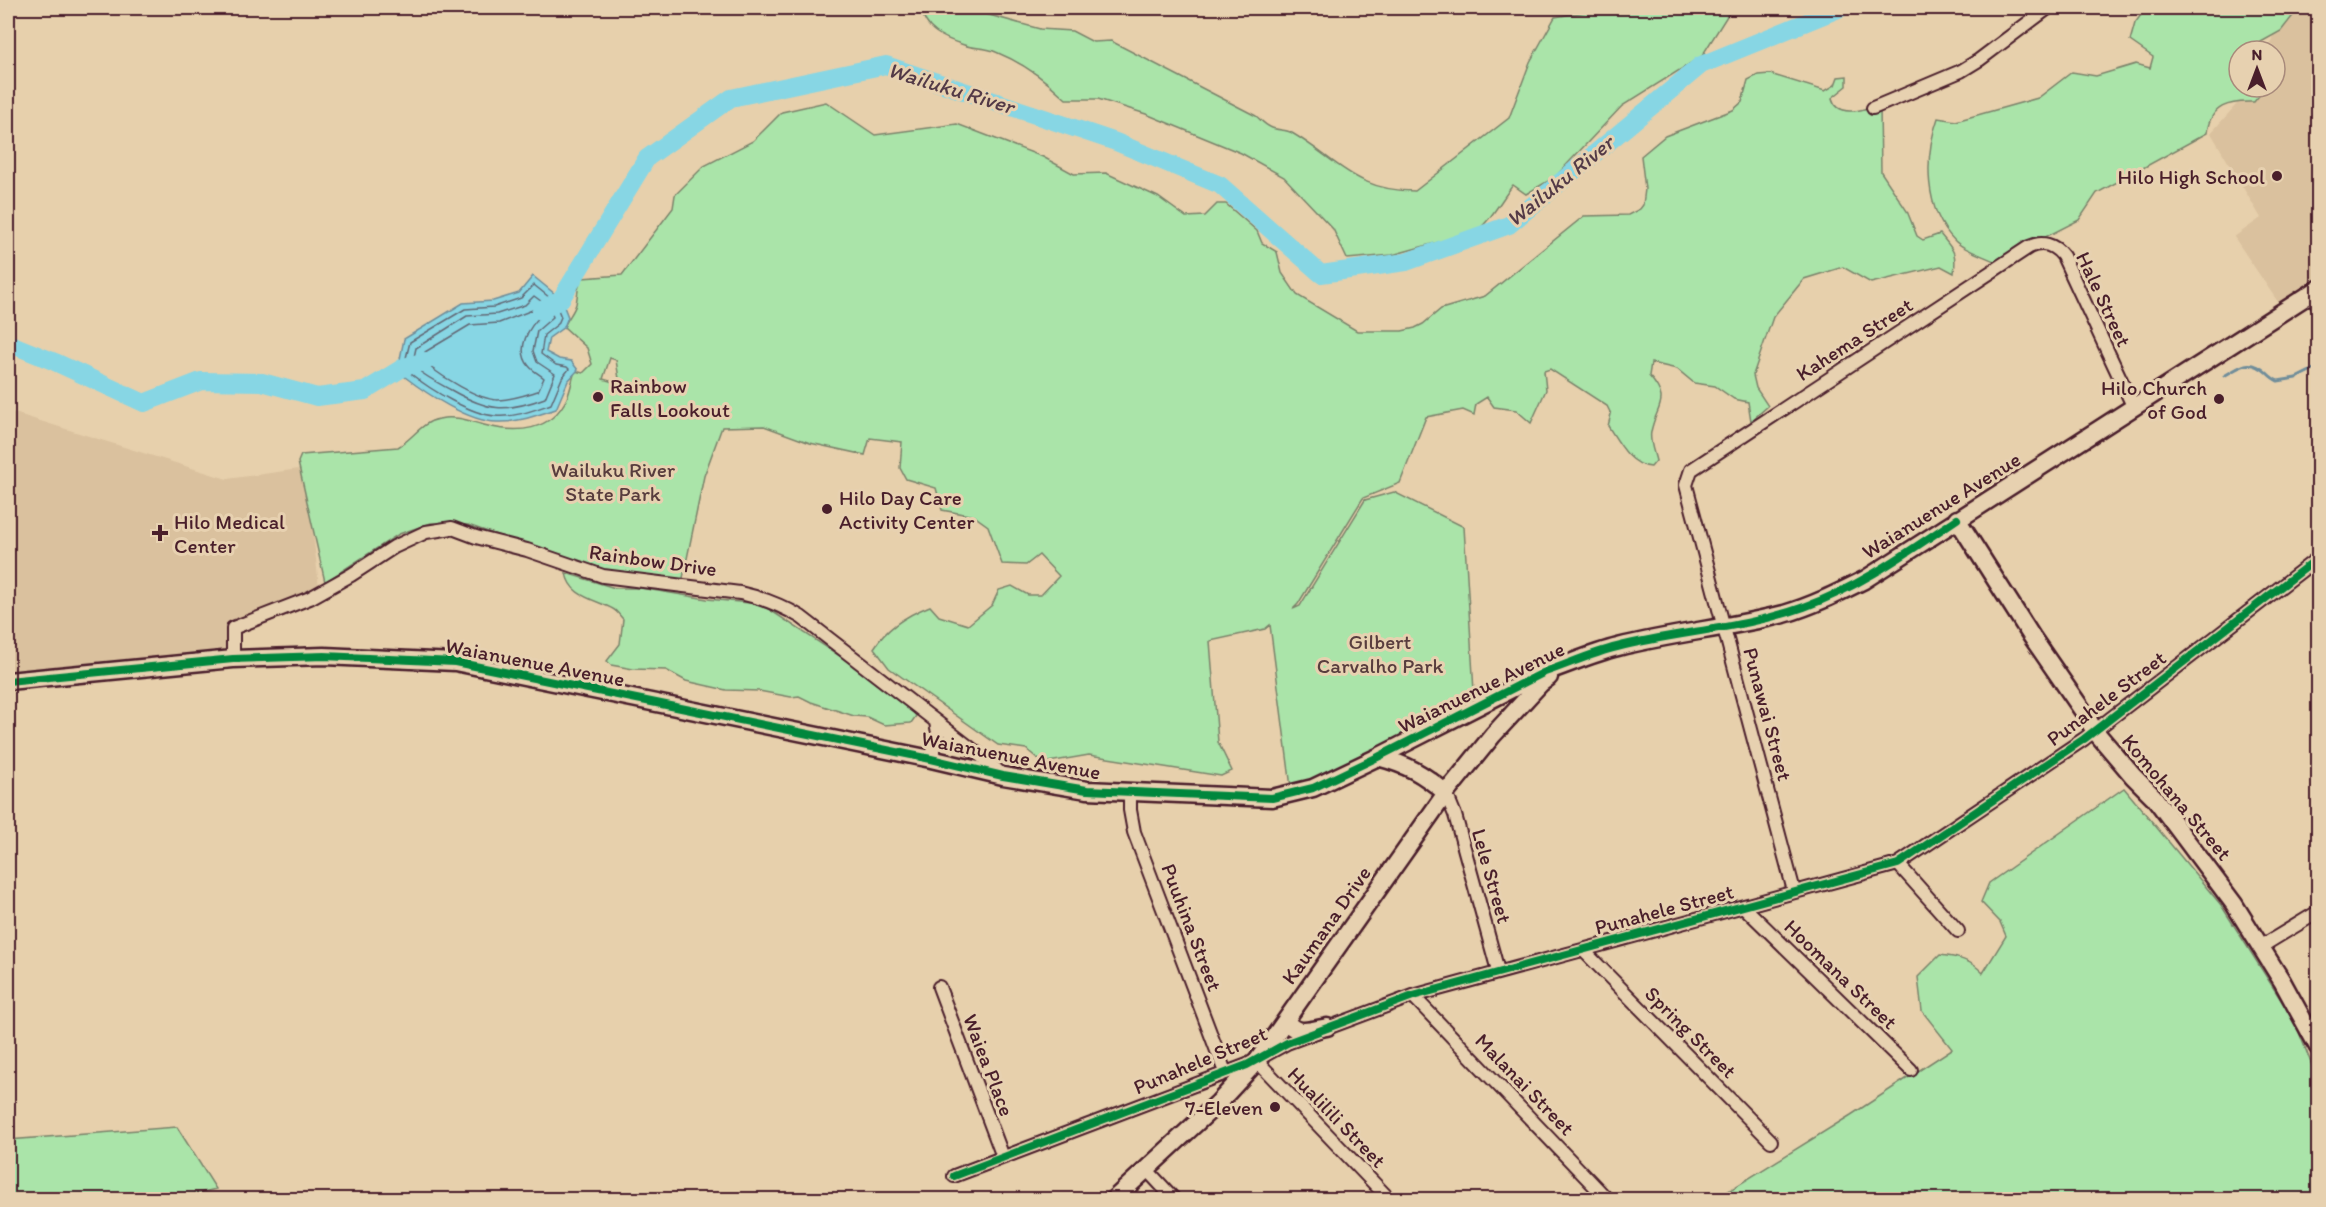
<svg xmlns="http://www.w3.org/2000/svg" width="2326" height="1207" viewBox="0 0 2326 1207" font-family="Itim,sans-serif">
<rect width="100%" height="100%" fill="#e7d0ac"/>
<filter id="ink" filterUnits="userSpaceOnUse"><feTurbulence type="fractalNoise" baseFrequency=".0167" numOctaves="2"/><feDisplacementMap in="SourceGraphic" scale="12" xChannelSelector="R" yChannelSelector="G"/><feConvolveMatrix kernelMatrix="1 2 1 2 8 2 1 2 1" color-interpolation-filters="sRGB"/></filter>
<g filter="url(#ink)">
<path fill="#dac19e" d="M2282,8H2318V280L2280,305L2234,237L2261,218L2211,133L2252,87H2275V51H2268Z
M8,411L227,479L306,468L319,587L226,624V652L55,667L8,674Z"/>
<path fill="#aae4a9" stroke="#7a826a" stroke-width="1.5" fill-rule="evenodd" d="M922,8H964L1040,29L1072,31L1093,42L1111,41L1256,116C1260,119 1265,125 1270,127C1277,131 1286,129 1292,133C1338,160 1355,191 1415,191L1509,118L1530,62L1555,17L1596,10L1597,8H1732L1702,56L1622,106L1555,177L1526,194L1513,185C1501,200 1490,222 1475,232L1392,255L1347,259L1333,229L1284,177L1241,153L1146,114L1098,99H1066C1045,79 1023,63 996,52C986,47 974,49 964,45C945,39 923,30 922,8Z
M2146,8H2299L2281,31L2261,42L2260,51H2239V87H2266L2254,102C2230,101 2210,105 2207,133L2097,193L2079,220L1996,262C1984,256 1964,250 1955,241C1924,210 1924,157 1938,118L1956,121L2038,98L2072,72L2096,76L2136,64L2150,68L2153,57L2130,41L2135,23Z
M1770,74L1825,91L1835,85L1838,77L1847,76V86L1832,98C1837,116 1859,112 1872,106L1880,108L1881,172L1907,211L1917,236L1923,240L1940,234C1953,250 1957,251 1954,273L1941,266L1871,283L1843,267L1804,279L1773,317L1753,375L1756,388L1768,406L1751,421L1748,402L1734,399L1715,386L1694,383L1677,369L1651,363L1649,376C1672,402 1656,405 1651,432C1649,441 1654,452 1656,461L1651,467C1630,465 1619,443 1608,426L1611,414L1607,406L1550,369L1544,371L1546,390L1531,423L1516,410L1494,407L1487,397L1476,404L1474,415L1463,410L1426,417L1400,483L1363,498L1298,604L1293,609L1300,606L1365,500L1394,492L1464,527L1475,708L1292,795L1270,625L1265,629L1210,641L1218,742L1232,771L1221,776L1089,755L1043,763L1026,749L998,745L889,668L874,648C887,627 907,615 930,606L939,616L968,625L992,605L999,590L1012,586L1028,595H1041L1059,576L1039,555L1026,565L1002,564L988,526L974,516L942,510L936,488L906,479L900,468L902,442L870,438L865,455L810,443L764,426L722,427L704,476L682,583L603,571L468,525L431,523L399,534L325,582L298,462L301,455L398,447C413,439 421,422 439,419C455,415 469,421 484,425C517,434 551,432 567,398C571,389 572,380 575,371L583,373L592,364L587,348L564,327C567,319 574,312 576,304C578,295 577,286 582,278L622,275L673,208L675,195L704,166L753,141L782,112L826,102L875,135L957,124L1043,157L1074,174L1106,173L1158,197L1186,217L1205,216L1217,204H1226L1257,231L1262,243L1277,252L1282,273L1297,295L1357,331H1402L1415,328L1423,324L1441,309L1485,296L1584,216L1628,215L1640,209L1643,205L1645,189L1641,156L1665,136L1733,110L1742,102L1748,80L1758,75ZM610,358L616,360L619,379L617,383L603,379Z
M566,573L615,588H640L707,599L761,604L849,662L911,709L916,716L911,723L884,725L867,717L854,716L811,702L799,696L791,697L759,691L726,690L686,681L666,670L633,669L611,665L607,661L620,644L623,619C620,616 617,611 613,609C595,599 570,597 566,573Z
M2124,788L2221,905L2295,1022L2318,1081V1199L1714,1200L1851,1115L1952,1049L1922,1011L1918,977L1940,955C1957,957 1971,960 1983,973L2006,936L2000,922L1981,902L1989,883Z
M177,1127L216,1189L174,1199H8V1140Z"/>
<path fill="#87d6e4" stroke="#6f8d9a" stroke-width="1.5" d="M533,276L561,299L568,317L564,327L549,338L546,352L559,359L571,361L578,370L568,381L556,409C537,415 517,423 497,422C469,422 427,394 405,377L404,367L400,359L404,339L463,303L493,301L519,293Z"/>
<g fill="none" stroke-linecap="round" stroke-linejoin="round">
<path stroke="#626875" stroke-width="1.5" d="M534,285L555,302L561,317L558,324L544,335L541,354L556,365L567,367L569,369L562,378L551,404C534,410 514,418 495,416C470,414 431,390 411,374L406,358L410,342L465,309L494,307L521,298Z
M534,296L549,307L553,317L537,331L533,351L537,362L555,374L545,398C505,413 488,411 451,390C440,384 428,378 418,370L414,357L416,348L467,316L497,314L525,305Z
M535,309L541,311L542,315C529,326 515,349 529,366C533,371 539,374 544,378L538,391C525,395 511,400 497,400C477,399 443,377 427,365L425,352L470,325L499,323Z"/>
<path stroke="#6f8d9a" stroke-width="3" d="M2224,376C2241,367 2249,357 2267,373C2271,377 2273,379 2278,381L2296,378L2318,367"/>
<path stroke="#87d6e4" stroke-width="18" d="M541,311L561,299L647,158L731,98L886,65L1116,142L1220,185L1321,274L1406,262L1509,225L1701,65L1841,8
M8,343L55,362L144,403L201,381L262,382L317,397L365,391L404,367L426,361"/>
<defs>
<path id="street" d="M1873,108L1961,71L1979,60L2048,8
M2311,293L2318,305
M233,659V628L310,598L351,575L394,547L426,532L452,528L476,537L527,550L603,576L740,593C763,598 781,605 801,617L986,760L1002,775
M931,759L938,733L936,722
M1446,793L1455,815L1498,971
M1130,794V810L1134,832L1225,1072
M1898,864L1958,931
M1794,891L1686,485L1691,470L2029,247C2042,241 2054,244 2063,256L2134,408
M1744,907L1911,1070
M2262,946L2318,912
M1583,950L1771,1141
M939,987L1003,1157
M1413,996L1608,1200
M1257,1061L1390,1200
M1147,1170L1175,1200
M954,1176L1247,1065L1287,1043L1413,996L1898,864L2084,739L2318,558"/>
<path id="secondary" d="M1957,519L2032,637L2085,714L2094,730L2133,776L2154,797L2234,904L2282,981L2318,1047
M8,681L233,659L324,656L455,662L931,759L1003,776L1087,790L1272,798L1313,788L1378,757L1545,672C1569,664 1593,653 1618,647C1673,633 1729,628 1784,614C1812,606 1838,593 1864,580L2318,289
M1378,757C1408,765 1422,773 1446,793
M1286,1020C1296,1037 1311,1030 1327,1027
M1113,1200L1218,1103L1257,1061L1446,793L1493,735L1541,683L1549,677"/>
</defs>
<use href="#street" stroke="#4a1f2b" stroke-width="16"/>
<use href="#secondary" stroke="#4a1f2b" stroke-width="21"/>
<use href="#street" stroke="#e7d1b0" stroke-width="12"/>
<use href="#secondary" stroke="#e7d1b0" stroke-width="16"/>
<defs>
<path id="cycleway" d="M8,681L233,659L324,656L455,662L931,759L1003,776L1087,790L1272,798L1313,788L1378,757L1545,672C1569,664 1592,653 1617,647C1679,631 1744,629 1804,607C1860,587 1908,552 1957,519
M954,1176L1247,1065L1287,1043L1413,996L1898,864L2084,739L2318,558"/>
</defs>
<use href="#cycleway" stroke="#e7d1b0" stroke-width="11"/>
<use href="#cycleway" stroke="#00873e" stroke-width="8"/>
</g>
</g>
<g fill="#4a1f2b" stroke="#e7d1b0" stroke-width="2">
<circle cx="2277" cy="176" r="6"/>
<circle cx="598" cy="397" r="6"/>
<circle cx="2219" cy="399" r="6"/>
<circle cx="827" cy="509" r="6"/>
<path d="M157 524h6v6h6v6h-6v6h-6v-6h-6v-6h6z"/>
<circle cx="1275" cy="1107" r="6"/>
</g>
<g text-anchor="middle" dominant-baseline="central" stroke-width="6" stroke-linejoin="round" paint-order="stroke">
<g font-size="21" fill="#4a1f2b" stroke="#e7d1b0" text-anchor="end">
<text x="2265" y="176">Hilo High School</text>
<text x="610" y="385" text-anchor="start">Rainbow<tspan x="610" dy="24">Falls Lookout</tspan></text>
<text x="2207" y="387">Hilo Church<tspan x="2207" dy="24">of God</tspan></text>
<text x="839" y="497" text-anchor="start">Hilo Day Care<tspan x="839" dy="24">Activity Center</tspan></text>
<text x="174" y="521" text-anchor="start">Hilo Medical<tspan x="174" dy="24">Center</tspan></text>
<text x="1263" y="1107">7-Eleven</text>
</g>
<g font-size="21" fill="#4a1f2b" stroke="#e7d1b0">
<text transform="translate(2104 299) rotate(65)">Hale Street</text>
<text transform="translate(1854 339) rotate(-33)">Kahema Street</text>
<text transform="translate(1941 505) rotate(-32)">Waianuenue Avenue</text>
<text transform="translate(653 560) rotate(8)">Rainbow Drive</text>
<text transform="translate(535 662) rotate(11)">Waianuenue Avenue</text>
<text transform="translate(1481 687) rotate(-26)">Waianuenue Avenue</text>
<text transform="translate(2106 698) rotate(-37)">Punahele Street</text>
<text transform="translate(1768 714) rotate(75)">Punawai Street</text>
<text transform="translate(1011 755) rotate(11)">Waianuenue Avenue</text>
<text transform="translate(2177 797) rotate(50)">Komohana Street</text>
<text transform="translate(1492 876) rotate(74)">Lele Street</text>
<text transform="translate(1664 909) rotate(-15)">Punahele Street</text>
<text transform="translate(1326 925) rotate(-55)">Kaumana Drive</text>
<text transform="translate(1192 927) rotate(69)">Puuhina Street</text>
<text transform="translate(1841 974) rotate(44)">Hoomana Street</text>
<text transform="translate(1691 1032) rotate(45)">Spring Street</text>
<text transform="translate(1200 1060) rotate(-23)">Punahele Street</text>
<text transform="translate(989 1065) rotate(69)">Waiea Place</text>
<text transform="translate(1525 1084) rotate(46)">Malanai Street</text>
<text transform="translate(1337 1117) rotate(46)">Hualilili Street</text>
</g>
<g font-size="21" fill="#583d3e" stroke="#e7d1b0">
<text x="613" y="469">Wailuku River<tspan x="613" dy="24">State Park</tspan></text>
<text x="1380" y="641">Gilbert<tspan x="1380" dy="24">Carvalho Park</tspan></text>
</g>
<g font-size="22" font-style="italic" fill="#533a47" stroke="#e7d1b0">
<text transform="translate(951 88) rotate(17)">Wailuku River</text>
<text transform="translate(1560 181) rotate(-39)">Wailuku River</text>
</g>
</g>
<rect width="2326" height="1207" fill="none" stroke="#e7d1b0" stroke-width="30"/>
<rect x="15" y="15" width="2296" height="1177" fill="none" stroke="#4a1f2b" stroke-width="2" filter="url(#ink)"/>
<g transform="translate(2257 69)"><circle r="28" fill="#e7d1b0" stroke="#a88a7b" stroke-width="1.5"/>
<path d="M0-4.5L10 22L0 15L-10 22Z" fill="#4a1f2b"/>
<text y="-9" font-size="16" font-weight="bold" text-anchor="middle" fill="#4a1f2b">N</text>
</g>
</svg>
